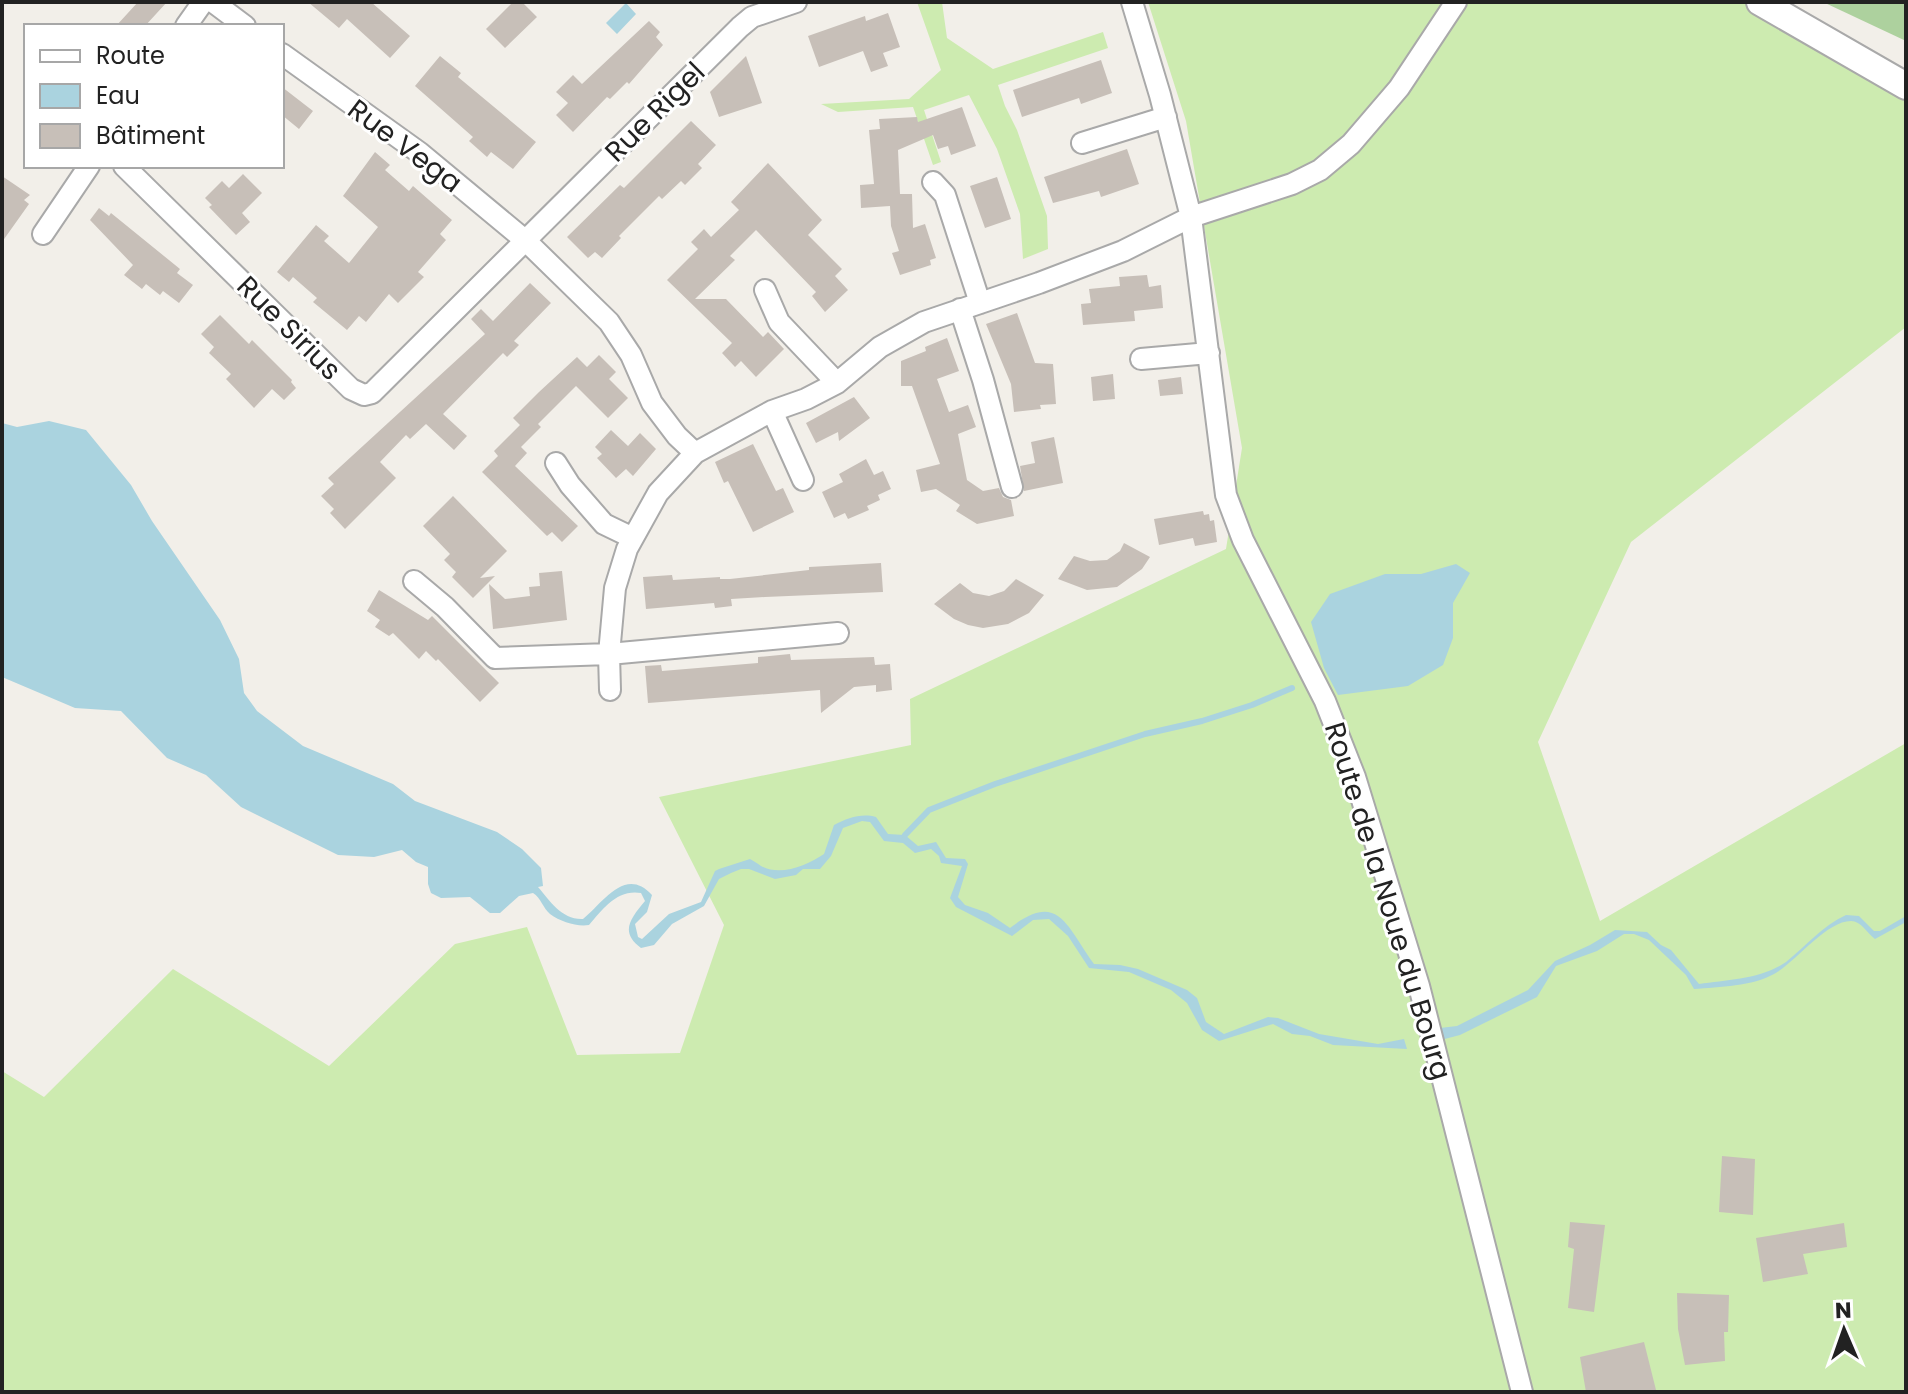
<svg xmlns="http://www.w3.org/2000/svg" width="1908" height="1394" viewBox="0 0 1908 1394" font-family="Poppins,sans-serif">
<rect width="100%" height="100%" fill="#f2efe9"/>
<path fill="#cdebb0" d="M917,2H942L947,38L993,69L1103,32L1108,48L998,85L1005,106L1017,130L1047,216L1048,249L1023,259L1020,214L997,149L969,95L924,110L941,162L933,165L913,107L838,112L821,104L909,99L941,70Z
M1148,2H1771L1906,83V327L1631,542L1538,742L1600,921L1906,743V1392H2V1071L44,1097L173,969L329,1066L455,944L527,927L577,1055L680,1053L724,925L659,797L911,745L910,699L1226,549L1242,448L1186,121Z"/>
<path fill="#add19e" d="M1823,2H1906V41Z"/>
<path fill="#aad3df" d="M626,3L636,14L617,34L606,23Z
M49,421L86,430L131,485L152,521L220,620L239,659L244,693L257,711L303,746L393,784L415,801L497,832L522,849L541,868L543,886L538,887C550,901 562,920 583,919C602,904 625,865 652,895L647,912L635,924L638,937L642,939L669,914L701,902L715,871L719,869L750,859C754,861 758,864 761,866C781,877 807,865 824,854L834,825C848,818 861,813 876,817L888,834L905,835L918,846L936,842L946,858L965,859L968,864L958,897L965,905L988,913L1010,928C1059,890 1066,926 1094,964L1120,965L1138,969L1187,990L1197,998L1206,1022L1224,1034L1268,1017L1278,1018L1319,1034L1378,1044L1404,1039L1407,1049L1333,1045L1310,1036L1292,1034L1273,1024L1219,1041L1202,1030L1187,1003L1171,990L1129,972L1089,968L1068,936L1049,919L1033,920L1012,936L956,907L950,898L962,866L941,863L939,856L931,849L915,853L903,843L884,841L870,822L862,821L843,828L831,856L820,869H803L796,875L775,879L749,869H741L731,873L719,879L704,906L672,924L654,945L641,948C619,932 631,918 645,901L641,893C617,889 603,909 589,925C577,927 561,922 550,914C543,908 541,898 533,893L519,896L500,913H490L470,897L441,898L431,893L428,884V867L416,862L402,850L374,857L338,855L241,807L206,775L167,758L121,711L75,708L2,677V423L17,427Z
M1456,564L1470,573L1453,603V638L1443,665L1408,686L1338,695L1324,668L1311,622L1330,594L1385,574H1421Z
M1846,915L1859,916L1874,931H1880L1906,916V922L1875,939C1867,933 1861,921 1851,921C1826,921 1796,962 1774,974C1753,986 1719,987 1694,989L1686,975L1649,940L1634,934H1624L1597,951L1556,966L1537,997L1460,1035L1437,1041L1440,1028L1457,1026L1528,990L1555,961L1590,945L1615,930L1647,932L1661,945L1671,950L1699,984C1727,980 1762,979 1786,962C1806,946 1822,926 1846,915Z"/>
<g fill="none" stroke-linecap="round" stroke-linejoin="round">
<path stroke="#aad3df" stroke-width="6" d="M905,835L929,810L995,784L1145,734L1202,721L1252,705L1292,688"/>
</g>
<path fill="#c7bfb8" d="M138,2H167L145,26H116Z
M308,2H371L410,36L390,58L347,19L339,28Z
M513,2H522L537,17L505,48L486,29Z
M888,13L900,47L883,53L888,66L871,72L863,51L819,67L808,36L865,16L866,21Z
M649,21L660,32L656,37L663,45L629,84L627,82L610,99L607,97L573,132L556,115L568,103L556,92L573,75L582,84Z
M440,56L461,73L458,77L536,142L513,169L491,152L487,157L469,141L473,137L415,86Z
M746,56L762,103L719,117L710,92Z
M1101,60L1112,93L1081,104L1079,98L1022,117L1013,90Z
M282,87L313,111L299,129L282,115Z
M962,107L976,146L951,155L948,146L938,149L933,135L898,150L900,194H912L913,228L925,224L936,258L930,260L931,265L900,275L892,253L899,251L891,226L890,206L861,208L860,185L874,184L869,130L880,129L879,119L917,117L918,122Z
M691,121L716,145L698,164L702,168L685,185L681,181L662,199L659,196L619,236L621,238L602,258L595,252L588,258L567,237L620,185L624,188Z
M1127,149L1139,184L1101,197L1099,191L1053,203L1044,177Z
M375,152L390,165L385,170L409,191L413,186L452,220L440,234L446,240L418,272L424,277L398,303L389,294L366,322L359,316L347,330L313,302L317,298L293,277L289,282L277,272L316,225L329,236L324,241L349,263L378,227L343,196Z
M768,163L822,220L808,235L842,269L835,276L848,290L825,312L812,296L816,292L756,230L730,256L735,260L695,299H726L763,337L768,332L784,349L756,377L741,361L735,367L722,353L732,343L667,280L698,249L691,242L704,229L711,237L739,210L731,202Z
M243,174L262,193L242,213L250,222L236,235L209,207L212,205L205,198L222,181L229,188Z
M2,176L30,195L24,200L29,204L2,242Z
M997,177L1011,219L985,228L970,186Z
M99,208L109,216L111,213L180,269L177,273L193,285L179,303L163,291L160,295L146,284L142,289L124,275L133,265L90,220Z
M1147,275L1149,287L1161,285L1163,308L1134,311L1135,321L1083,325L1081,304L1091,303L1089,289L1120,286L1119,277Z
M530,283L551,303L514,341L519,345L507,357L503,353L443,414L467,436L454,450L426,424L410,439L406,435L380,462L396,478L345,529L330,513L334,509L321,496L334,484L328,478L485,334L471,319L481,309L493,321Z
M1017,313L1035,363L1053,364L1056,404L1040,405L1041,409L1014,412L1011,384L986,324Z
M220,315L249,344L252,340L292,380L291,382L296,388L284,400L272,389L254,408L226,379L231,374L209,353L214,347L201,334Z
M947,338L959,371L937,379L949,412L968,405L976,427L958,434L967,480L983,491L999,488L1003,497L1011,500L1014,516L977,524L956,511L960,505L936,489L921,492L916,470L940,464L912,386H901V361L926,351L925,347Z
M599,355L616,372L609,379L628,398L608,418L576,386L538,424L541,427L521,447L527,453L515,466L578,526L562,542L552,532L547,536L482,472L498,456L494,451L520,425L513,418L539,392L577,357L587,367Z
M1113,374L1115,399L1093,401L1091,377Z
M1181,377L1183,394L1160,396L1158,380Z
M854,397L870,418L839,441L838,432L816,443L806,423Z
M611,430L628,446L640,433L656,449L633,476L626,469L616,478L597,458L602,454L595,447Z
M1054,437L1063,483L1024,491L1020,466L1035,463L1031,442Z
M753,444L776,491L783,488L794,512L753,532L728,481L724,483L715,462Z
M866,459L874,475L883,471L891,489L878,495L880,500L867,506L869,510L848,519L845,513L834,518L822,492L843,482L839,474Z
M453,496L507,551L480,578L495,576L473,598L452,577L456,572L444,560L450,554L423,526Z
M1203,511L1204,515L1209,514L1210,521L1214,520L1217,542L1195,546L1193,538L1159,545L1154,519Z
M1124,543L1150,557L1142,569L1117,587L1087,590L1058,579L1074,556L1090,561L1107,560L1120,551Z
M881,563L883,592L765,597L731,599L732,606L715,608L714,603L646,609L643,577L672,575L673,580L720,577V579H730L809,570V567Z
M562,571L567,620L493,629L489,584L505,599L530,596L529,587L540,586L539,573Z
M1016,579L1044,595L1029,613L1008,624L983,628L968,625L954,619L934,604L960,583L973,593L989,596L1004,591Z
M379,590L428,620L432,616L499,683L480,702L438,659L436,661L426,651L419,659L393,633L389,636L375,627L380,620L367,611Z
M790,654L791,660L874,657L875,665L890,664L892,690L876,692V685L854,687L821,713L820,690L648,703L645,666L661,665L662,671L758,663V657Z
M1722,1156L1755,1159L1753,1215L1719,1212Z
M1570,1222L1605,1225L1594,1312L1568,1308L1574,1249L1568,1247Z
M1844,1223L1847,1247L1803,1254L1808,1274L1763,1282L1756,1238Z
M1677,1293L1729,1295L1728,1332H1724L1725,1361L1685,1365L1678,1329Z
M1644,1342L1656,1390L1648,1392H1586L1580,1357Z"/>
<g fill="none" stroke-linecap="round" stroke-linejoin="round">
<defs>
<path id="minor" d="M213,2L245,26
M1132,2L1160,95L1191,217L1226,495L1243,540L1325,701L1355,777L1419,986L1522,1392
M186,26L203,2
M282,54L420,153L526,241L609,322L631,355L652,403L677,436L695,453
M1082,143L1166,117
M124,166L351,389L364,395L372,393L740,27L752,17L796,2
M933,182L945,195L980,303
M43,234L89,166
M765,290L779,322L837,383
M960,309L983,380L1012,487
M1141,359L1209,353
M772,411L803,480
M556,463L570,485L604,524L633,538
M414,581L445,607L495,658L609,654L838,633
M610,690L609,654L615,588L627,549L658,493L695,453L772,411L806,399L837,383L880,347L924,322L1039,283L1123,251L1191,217L1292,184L1320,170L1351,144L1399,88L1456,2"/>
<path id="tertiary" d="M1760,2L1906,86"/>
</defs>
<use href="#minor" stroke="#a9a9a9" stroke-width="24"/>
<use href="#tertiary" stroke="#a9a9a9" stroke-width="30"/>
<use href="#minor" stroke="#fff" stroke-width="20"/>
<use href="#tertiary" stroke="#fff" stroke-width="26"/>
</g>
<g text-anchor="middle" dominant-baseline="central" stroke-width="6" stroke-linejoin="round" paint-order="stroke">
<g font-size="28" fill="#222" stroke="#fff">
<text transform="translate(655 112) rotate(-45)">Rue Rigel</text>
<text transform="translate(405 146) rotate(37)">Rue Vega</text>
<text transform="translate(289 328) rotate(45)">Rue Sirius</text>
<text transform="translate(1388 901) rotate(73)">Route de la Noue du Bourg</text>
</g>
</g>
<rect width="1908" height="1394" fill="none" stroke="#222222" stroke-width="8"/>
<rect x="24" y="24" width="260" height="144" fill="#ffffff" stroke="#a7a7a7" stroke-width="2"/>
<rect x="40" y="50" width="40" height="12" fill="#ffffff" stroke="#a7a7a7" stroke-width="2"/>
<text x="96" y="64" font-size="24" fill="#222222">Route</text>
<rect x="40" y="84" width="40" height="24" fill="#aad3df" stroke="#a7a7a7" stroke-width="2"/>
<text x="96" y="104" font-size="24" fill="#222222">Eau</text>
<rect x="40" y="124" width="40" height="24" fill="#c7bfb8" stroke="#a7a7a7" stroke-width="2"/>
<text x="96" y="144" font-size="24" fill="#222222">Bâtiment</text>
<g transform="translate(1844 1330) rotate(358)" stroke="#ffffff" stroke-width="6" paint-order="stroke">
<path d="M0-6L14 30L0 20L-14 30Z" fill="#222222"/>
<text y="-12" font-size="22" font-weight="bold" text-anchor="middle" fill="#222222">N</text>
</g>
</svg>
